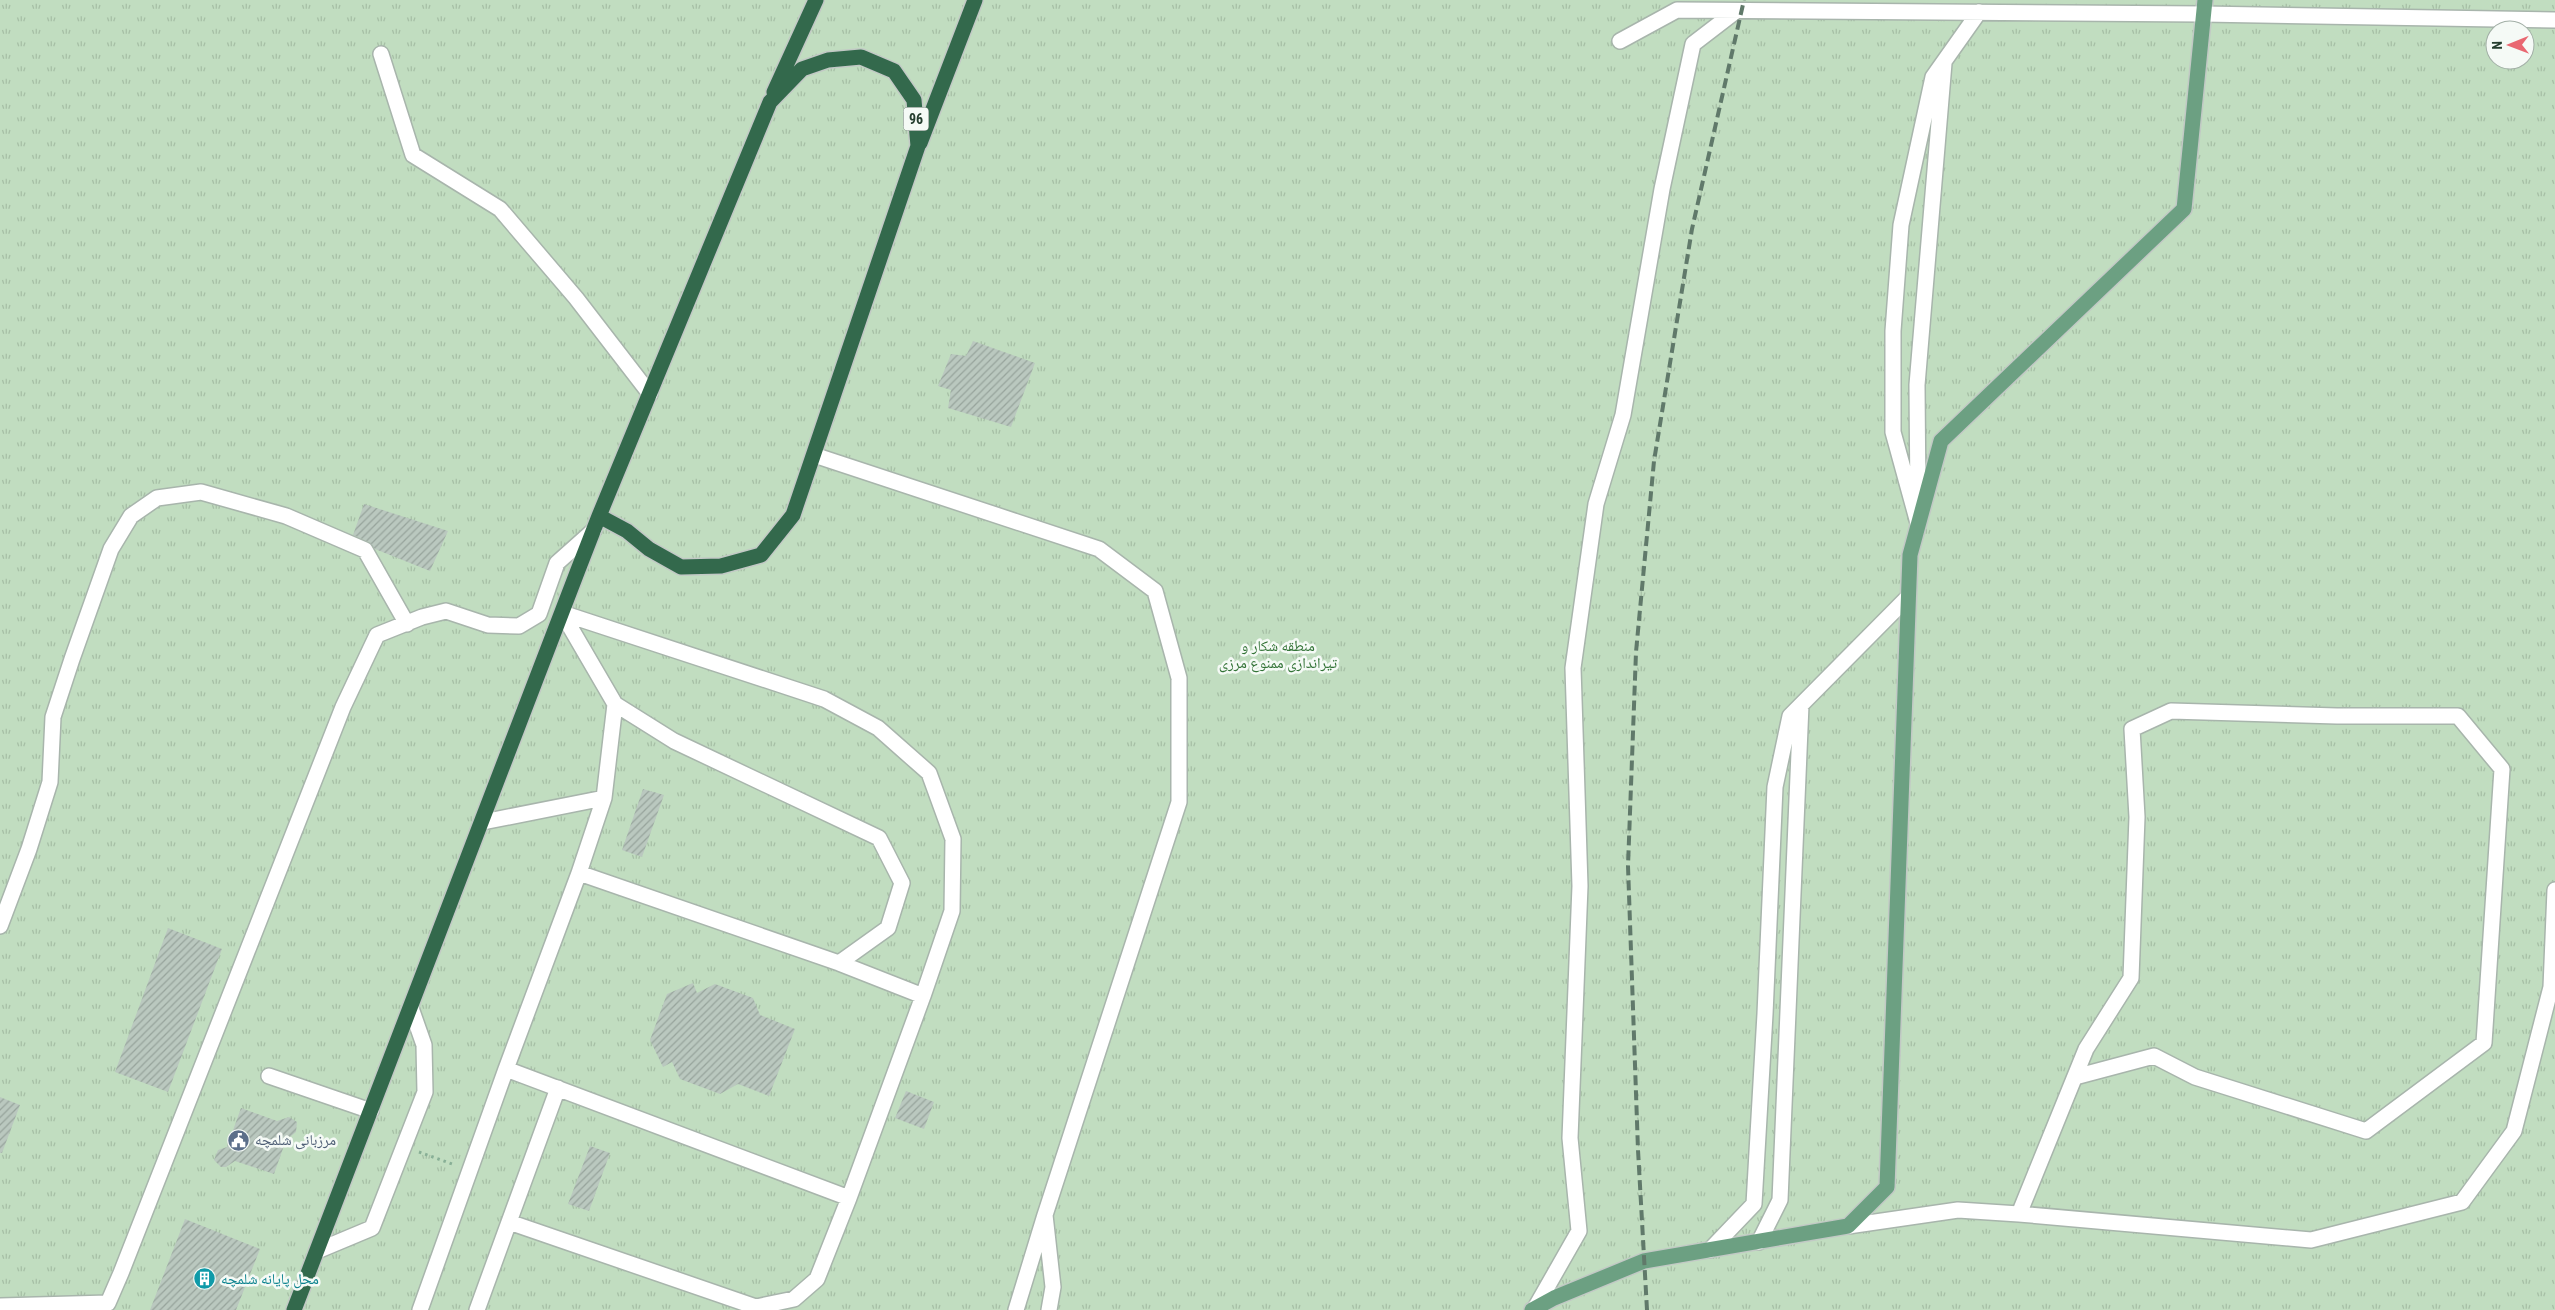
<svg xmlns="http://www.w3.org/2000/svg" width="2555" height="1310" viewBox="0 0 2555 1310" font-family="'Roboto Condensed','Noto Naskh Arabic',sans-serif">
<defs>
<pattern id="park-tufts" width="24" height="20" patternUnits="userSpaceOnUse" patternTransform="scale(1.25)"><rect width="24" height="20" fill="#c1ddc0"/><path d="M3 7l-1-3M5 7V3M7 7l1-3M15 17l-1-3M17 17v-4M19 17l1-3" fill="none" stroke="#a6bfa5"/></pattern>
<pattern id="building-hatch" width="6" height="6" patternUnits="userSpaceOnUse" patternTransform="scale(1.25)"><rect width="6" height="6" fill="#bac8bf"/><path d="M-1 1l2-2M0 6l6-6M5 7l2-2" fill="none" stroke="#97a49c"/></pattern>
</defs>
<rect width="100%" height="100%" fill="#e5ede7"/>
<path fill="url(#park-tufts)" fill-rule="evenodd" d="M0,0H2555V1310H0ZM2495,30H2525V60H2495Z"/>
<path fill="url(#building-hatch)" d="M973,341L1035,363L1011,427L948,408L951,390L938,386L951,354L966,356Z
M364,504L448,531L430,571L375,549L369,542L353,535Z
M643,789L664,795L642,857L622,850Z
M168,928L222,949L168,1092L115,1072Z
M693,983L697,993L715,984L753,998L760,1015L795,1029L769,1096L738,1084L720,1094L680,1079L672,1062L663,1067L650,1040L667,994Z
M906,1091L934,1102L924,1129L895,1118Z
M0,1097L20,1105L2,1153H0Z
M241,1108L277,1121L289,1117L297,1122L296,1132L286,1140L274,1174L235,1161L226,1167H221L214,1160L218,1150L227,1147Z
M590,1146L610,1153L589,1211L568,1204Z
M185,1219L260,1249L236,1310H150Z"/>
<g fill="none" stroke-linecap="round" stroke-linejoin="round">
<defs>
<path id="minor" d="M1620,41L1677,10L2203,14L2555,20
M381,54L413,155L500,209L576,298L650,394
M814,455L1099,549L1155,591L1179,678V802L1045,1215
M1918,502L1917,385L1944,63
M1918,523L1893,432V331L1901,225L1933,77L1979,12
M562,613L615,704L674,741L879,838L902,883L888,928L839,963L579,873L604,798L615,704
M562,613L824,699L878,728L929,773L953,839L952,911L923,996
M483,822L604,798
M579,873L506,1069L849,1198L923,996L839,963
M0,926L29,849L50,782L53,717L72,659L111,549L131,516L157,498L201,492L286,516L365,550L407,624
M269,1076L371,1111
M558,1088L509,1222L756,1307L794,1299L817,1279L849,1198
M2019,1214L2311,1240L2462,1202L2514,1131L2551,987L2555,890
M1848,1226L1958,1210L2019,1214L2086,1049L2131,978L2137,817L2132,729L2171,711L2337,716H2458L2502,769L2484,1043L2366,1131L2195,1077L2154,1056L2075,1077
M1759,1242L1780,1200L1801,705
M1710,1250L1754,1204L1765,1014L1775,787L1790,716L1908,597
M317,1251L372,1228L425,1092L424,1045L411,1008
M0,1306L108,1303L121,1273L343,707L377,635L422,617L446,611L488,625L519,626L539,614L557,563L594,530
M420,1310L506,1069
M477,1310L509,1222
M1016,1310L1045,1215L1053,1287L1049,1310
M1534,1310L1579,1231L1570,1138L1580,886L1573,668L1596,504L1623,415L1662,189L1693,44L1736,11"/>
<path id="major" d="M1532,1310L1554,1298L1644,1261L1848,1226L1887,1187L1910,555L1941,441L2184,209L2205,0"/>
<path id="highway" d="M774,92L816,0
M920,143L975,0
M294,1310L578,570L599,516L770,102L802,69L828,60L861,57L894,71L914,100L918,146L793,515L761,555L721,566L681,567L649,549L627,531L599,516"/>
</defs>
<use href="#minor" stroke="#a8b5ac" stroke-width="18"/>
<use href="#major" stroke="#c2c9c5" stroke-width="18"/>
<use href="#highway" stroke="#c2c9c5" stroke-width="18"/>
<path stroke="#88af96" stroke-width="3" stroke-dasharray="2.5 4" stroke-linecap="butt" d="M419,1152L455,1165"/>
<use href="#minor" stroke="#fff" stroke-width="15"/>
<use href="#major" stroke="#6ca082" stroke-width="15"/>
<use href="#highway" stroke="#33694c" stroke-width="15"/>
<path stroke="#60796a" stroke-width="4" stroke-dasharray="10 5" stroke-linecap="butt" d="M1647,1310L1638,1150L1628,866L1636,652L1654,461L1692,229L1744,0"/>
</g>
<defs>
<symbol id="civic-disc" viewBox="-11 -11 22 22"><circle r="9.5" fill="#5c6f8a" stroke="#f5faf6"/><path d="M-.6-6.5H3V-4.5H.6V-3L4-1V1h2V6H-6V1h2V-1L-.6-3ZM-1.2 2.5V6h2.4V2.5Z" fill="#fff"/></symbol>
<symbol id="building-disc" viewBox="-11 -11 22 22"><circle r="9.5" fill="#0f9aa8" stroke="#f5faf6"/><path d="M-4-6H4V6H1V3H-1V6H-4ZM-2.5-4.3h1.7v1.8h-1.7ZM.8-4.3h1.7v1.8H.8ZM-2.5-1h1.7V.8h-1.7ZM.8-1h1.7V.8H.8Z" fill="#fff"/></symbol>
</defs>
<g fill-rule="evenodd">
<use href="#civic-disc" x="226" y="1128" width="25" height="25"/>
<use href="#building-disc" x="192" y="1266" width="25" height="25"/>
</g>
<g text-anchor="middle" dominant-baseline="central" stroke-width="5" stroke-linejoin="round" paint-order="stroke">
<rect fill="#f5faf6" stroke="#63766b" stroke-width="1" x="903.5" y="107.5" width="25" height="23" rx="4"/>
<g font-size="14" font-weight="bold" fill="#253e2f">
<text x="916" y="119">96</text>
</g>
<g font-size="15" fill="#327336" stroke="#f5faf6">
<text x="1278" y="646">منطقه شکار و<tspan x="1278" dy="17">تیراندازی ممنوع مرزی</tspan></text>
</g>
<g font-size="15" fill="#4e5e75" stroke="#f5faf6" text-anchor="start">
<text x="255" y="1140">مرزبانی شلمچه</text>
</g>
<g font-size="15" fill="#0d838f" stroke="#f5faf6" text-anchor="start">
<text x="221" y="1279">محل پایانه شلمچه</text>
</g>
</g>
<g transform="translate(2510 45) rotate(269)"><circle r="24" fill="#f5faf6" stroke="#a2afa6"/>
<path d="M0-4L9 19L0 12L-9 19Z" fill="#e96771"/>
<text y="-8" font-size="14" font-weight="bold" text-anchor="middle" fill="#253e2f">N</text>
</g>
</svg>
